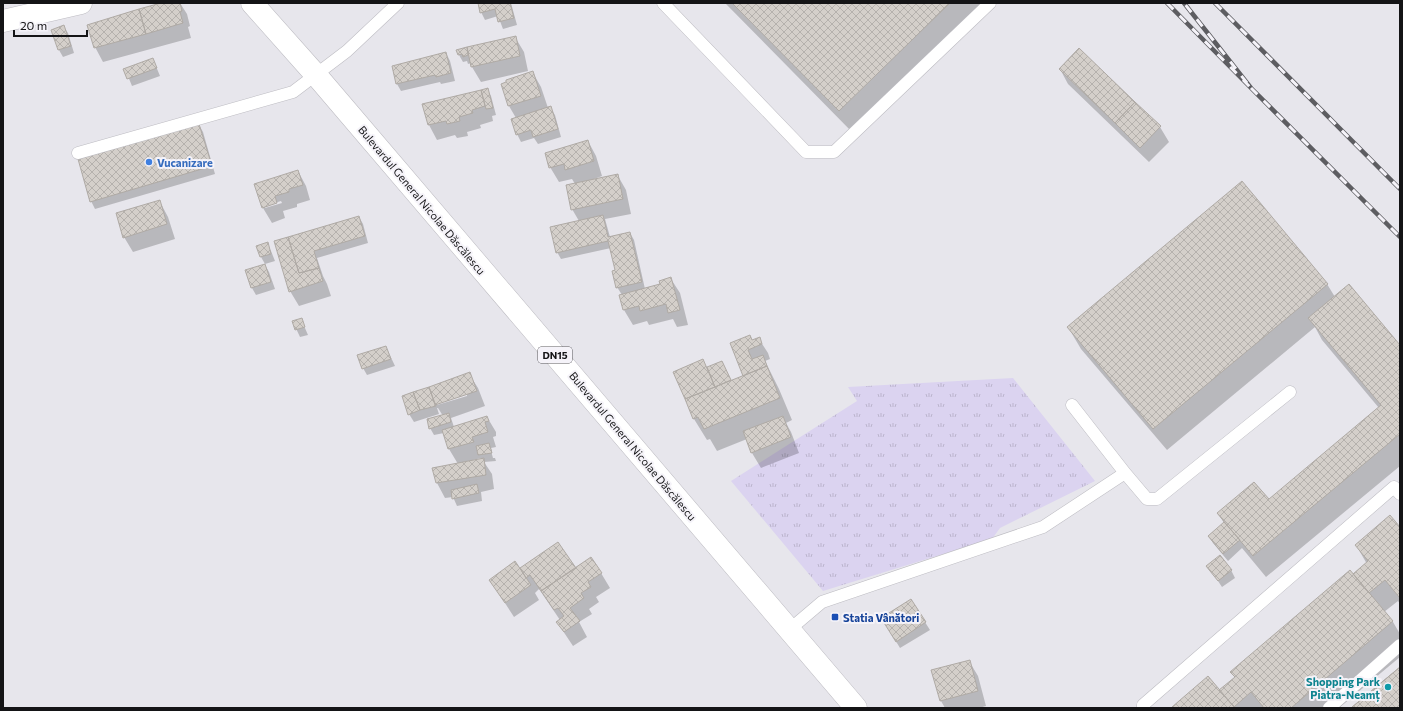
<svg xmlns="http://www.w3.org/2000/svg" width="1403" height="711" viewBox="0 0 1403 711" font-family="Commissioner,sans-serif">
<defs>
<pattern id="grass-tufts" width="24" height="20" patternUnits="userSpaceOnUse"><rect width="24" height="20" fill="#dbd3f0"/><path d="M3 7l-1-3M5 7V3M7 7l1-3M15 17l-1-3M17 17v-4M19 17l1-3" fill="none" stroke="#bbb4cd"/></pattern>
<pattern id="building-cross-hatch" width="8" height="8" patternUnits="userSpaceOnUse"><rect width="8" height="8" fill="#d4cfca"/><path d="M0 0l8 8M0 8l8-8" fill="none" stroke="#b5b1ad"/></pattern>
</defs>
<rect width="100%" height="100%" fill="#e7e6ec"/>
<path fill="url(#grass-tufts)" d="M1013,378L1095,481L1000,528L992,539L823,591L731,481L857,401L848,387Z"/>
<path fill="#0003" fill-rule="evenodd" d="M165,3H180L187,14L190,26L188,27L191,38L103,62L95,47Z
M479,3H511L517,25L503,29L498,16L485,20L481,12Z
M725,3H984L852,132Z
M63,26L68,33L74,53L63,57L59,50L52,30Z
M515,37L524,52L528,71L481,82L472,67L471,63L468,64L467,61L463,62L459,55L457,51Z
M1079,50L1160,127L1169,142L1149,162L1068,84L1060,69Z
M446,53L450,61L455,81L441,84L440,82L401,91L397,84Z
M153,59L160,76L132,86L125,69Z
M533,73L541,87L548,108H550L555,115L561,137L538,144L534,138L521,142L517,134L516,118L509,106L502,85Z
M487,89L491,96L496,115L492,116L493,121L480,125L481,128L467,132L468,136L457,138L455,135L437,140L429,125L424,105Z
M199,125L203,132L215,174L95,209L91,201Z
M588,141L596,156L602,176L594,179V180L618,176L626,190L631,214L605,219L610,237L630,233L634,240L645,289L661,285L671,279L680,293L688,325L677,327L673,319L649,325L647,321L633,325L624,310L620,296L622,295L617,287L616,270L611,248L561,259L557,252L579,221L572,209L575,184L572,179L559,182L550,167Z
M298,171L306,186L310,200L297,204V207L283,211L285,218L272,223L263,208L256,184ZM281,201L282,203L265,208V206Z
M160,202L168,217L175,239L133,252L124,237Z
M359,217L363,224L368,243L317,258L323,276L327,284L331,296L299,306L290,291L275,241Z
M267,244L271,251L275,261L265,264L261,257L258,247Z
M265,265L269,272L275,289L256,295L252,288Z
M1327,284L1335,297L1400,347V466L1266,577L1242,548L1228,561L1213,543L1209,536L1224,523L1218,513L1269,500L1379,408L1322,340L1315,327L1167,450L1081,349L1068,327Z
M301,319L308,335L300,337L293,322Z
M750,336L753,341L759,339L768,353L770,359L765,361L779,389L792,420L786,423L791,432L799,453L761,468L752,453L747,439L717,451L710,439L707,440L694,419L686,398L703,361L707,368L722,362L731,381L744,376Z
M386,347L395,366L367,375L363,368Z
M469,374L478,388L485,406L451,418L454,427L487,417L496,432V436L493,437L496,447L491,448L492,451H491L493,458H495L496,461L484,462L492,474L494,489L481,492L482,501L457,506L453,497L445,498L437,483L434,468L458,464L449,449L444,433L434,435L430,428L443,416L438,408H437L439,414L414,422L409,414ZM467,394V396L437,405V403ZM481,458L482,460L474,461L473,460Z
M1400,529V604L1398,601L1384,612L1393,622L1400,634V657L1339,708H1174L1219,691L1235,678L1232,672L1356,579L1367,564L1356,545Z
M558,544L575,569L601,573L610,588L596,597L599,602L589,609L592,614L579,622L587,637L573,646L557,622L560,620L539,589L535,593L539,600L514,617L490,580L519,570Z
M1208,566L1231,570L1235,578L1222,587Z
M911,600L930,630L900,648L886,625Z
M969,661L978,676L986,706L979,708H945L941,701L932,671Z"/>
<path fill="url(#building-cross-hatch)" stroke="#afaaa5" d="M161,3H180L182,11L180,12L183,23L146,34L139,9Z
M478,3H510L514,18L498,22L495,9L480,13Z
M732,3H950L839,111Z
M139,9L146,34L94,48L87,25Z
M64,25L71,46L58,50L51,30Z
M516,36L520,56L471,67L467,47Z
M467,47L468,55L463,57L462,54L458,55L456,50Z
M1079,48L1135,102L1115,123L1059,69Z
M446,52L451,73L436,77L435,75L396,84L392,66Z
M153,58L157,68L127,79L123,69Z
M533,71L541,96L508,106L501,84L506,82V80Z
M488,88L493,108L486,109L481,90Z
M481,90L485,106L472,110L473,113L459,117L460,121L447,124L446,121L428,125L422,104Z
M1135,102L1161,126L1140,148L1115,123Z
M551,106L558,129L533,137L531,130L516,135L511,119Z
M199,124L212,166L90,202L78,159Z
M588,140L594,161L565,170L564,164L549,168L545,153Z
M298,170L303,185L289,189V192L275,196L277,203L262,208L254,184Z
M618,174L623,199L571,210L566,185Z
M1242,181L1328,284L1153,429L1067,327Z
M160,200L167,224L123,238L116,213Z
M603,215L608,237L630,232L642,282L616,288L612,271L615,270L608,241L556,253L550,227Z
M359,216L365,236L314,251L319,268L299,273L288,237Z
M288,237L299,273L319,268L323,281L289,292L274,241Z
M268,242L271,254L260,257L256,246Z
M265,264L271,282L251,288L245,270Z
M671,277L680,310L668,313L666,304L640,311L639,306L623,310L619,295L660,284L659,281Z
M1349,284L1400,345V434L1253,556L1217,513L1254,482L1269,499L1381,405L1308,318Z
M302,318L305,327L295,330L292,321Z
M750,335L752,340L760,337L762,344L748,350L752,359L763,355L767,366L743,376L730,343Z
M386,346L391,359L362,369L357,355Z
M703,359L715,387L685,399L673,372Z
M722,361L731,380L715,387L707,367Z
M767,366L780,398L704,429L698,417L693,419L685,399Z
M470,372L477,391L435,405L429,387Z
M429,387L436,406L420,410L413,392Z
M413,392L420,410L408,415L402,396Z
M449,413L451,422L429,429L427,419Z
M487,416L489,421L485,422L488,432L472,437L474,442L448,449L442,430Z
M783,416L791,437L751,453L743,431Z
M489,443L492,453L478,455L476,446Z
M484,458L486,475L436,483L432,468Z
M477,484L479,493L452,499L451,490Z
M1390,515L1400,527V595L1399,597L1385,580L1369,593L1353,574L1368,561L1355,545Z
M1224,522L1240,540L1223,554L1208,536Z
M558,542L576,568L541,591L530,575L526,578L520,568Z
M1220,555L1232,570L1218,581L1206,566Z
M591,557L602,573L588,582L591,587L581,593L584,598L570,608L580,621L564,632L556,622L564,616L558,608L554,610L541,591Z
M515,561L531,585L505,603L489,580Z
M1350,570L1393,621L1291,708H1264L1251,692L1234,707L1219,690L1235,677L1230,672Z
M911,599L926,622L896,642L881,618Z
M970,660L978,691L940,701L931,670Z
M1400,667V708H1351Z
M1400,667V708H1351Z
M1208,676L1235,708H1173L1172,707Z"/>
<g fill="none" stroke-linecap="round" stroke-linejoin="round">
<defs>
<path id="service" d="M663,3L806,152H834L990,3
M78,153L293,92L347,51L398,3
M1125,473L1147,499H1157L1290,392
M789,630L822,602L1043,527L1125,473L1072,405
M1143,708V705L1394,487L1400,494
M1329,708L1400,645"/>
<path id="minor" d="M3,21L81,3"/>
<path id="primary" d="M252,3L316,75L856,708"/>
</defs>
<use href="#service" stroke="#bdbcc2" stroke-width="13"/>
<use href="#minor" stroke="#bdbcc2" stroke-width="23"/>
<use href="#primary" stroke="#bdbcc2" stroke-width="23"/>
<use href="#service" stroke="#fff" stroke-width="12"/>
<use href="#minor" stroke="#fff" stroke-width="22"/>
<use href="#primary" stroke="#fff" stroke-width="22"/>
<defs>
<path id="rail" d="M1167,3L1251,88L1184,3
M1215,3L1400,189
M1251,88L1400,237"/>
</defs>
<use href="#rail" stroke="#5d5d61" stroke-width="4.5"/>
<use href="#rail" stroke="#f5f3f9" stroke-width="3" stroke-dasharray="9" stroke-linecap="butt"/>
</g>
<circle fill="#3f7fe0" stroke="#f5f3f9" stroke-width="1.5" cx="149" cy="162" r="4"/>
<rect fill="#1a4fb4" stroke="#f5f3f9" stroke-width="1.5" x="831" y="613" width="8" height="8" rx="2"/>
<circle fill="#0f9aa8" stroke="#f5f3f9" stroke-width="1.5" cx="1388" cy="687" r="4"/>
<g text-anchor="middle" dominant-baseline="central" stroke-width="4" stroke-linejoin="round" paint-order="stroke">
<rect fill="#f5f3f9" stroke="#58575a" stroke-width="1" x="538" y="347" width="34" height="16" rx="3"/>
<g font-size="10" font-weight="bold" fill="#141416">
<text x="555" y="355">DN15</text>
</g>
<g font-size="11" font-weight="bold" fill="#366cbe" stroke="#f5f3f9" text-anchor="start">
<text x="157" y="162">Vucanizare</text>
</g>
<g font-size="11" fill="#141416" stroke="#f5f3f9">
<text transform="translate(422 200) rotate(50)">Bulevardul General Nicolae Dăscălescu</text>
<text transform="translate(633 446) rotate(50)">Bulevardul General Nicolae Dăscălescu</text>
</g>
<g font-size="11" font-weight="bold" fill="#164399" stroke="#f5f3f9" text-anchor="start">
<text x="843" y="617">Statia Vânători</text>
</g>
<g font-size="11" font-weight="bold" fill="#0d838f" stroke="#f5f3f9" text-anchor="end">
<text x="1380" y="681">Shopping Park<tspan x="1380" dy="13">Piatra-Neamț</tspan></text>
</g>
</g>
<rect width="1403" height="711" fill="none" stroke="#141416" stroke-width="8"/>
<path d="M14 30v6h73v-6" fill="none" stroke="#141416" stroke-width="2"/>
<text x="20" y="30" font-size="12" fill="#141416" stroke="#f5f3f9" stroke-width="3" paint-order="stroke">20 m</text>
</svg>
